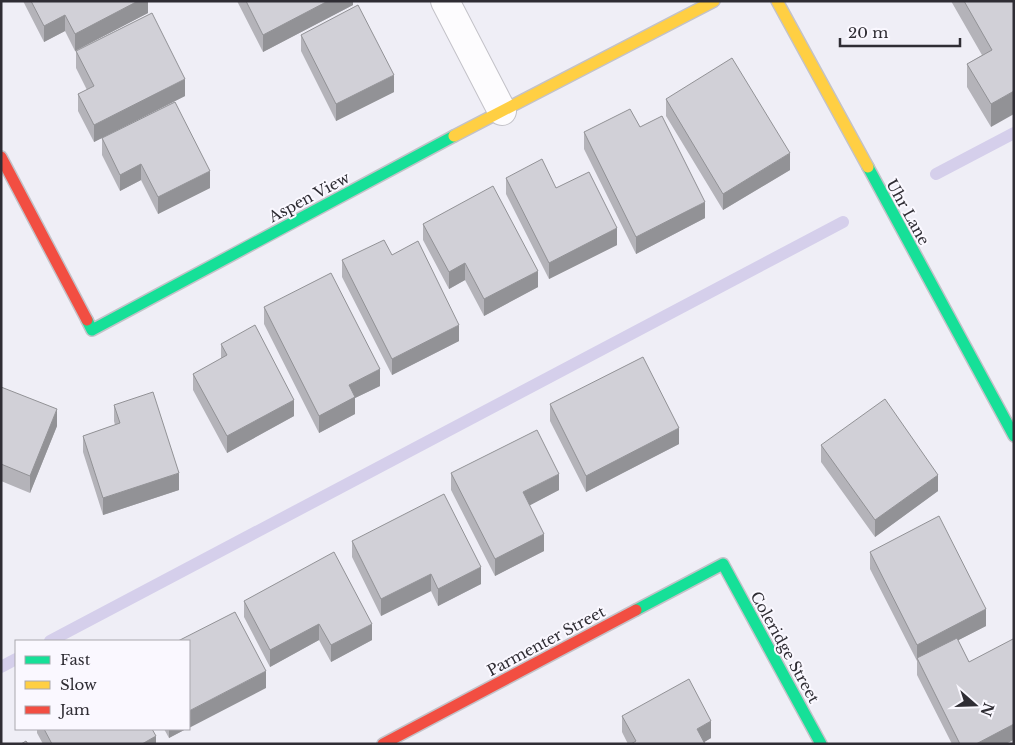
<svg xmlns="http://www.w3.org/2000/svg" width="1015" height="745" viewBox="0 0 1015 745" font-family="'Libre Baskerville',serif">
<rect width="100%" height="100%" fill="#efeef6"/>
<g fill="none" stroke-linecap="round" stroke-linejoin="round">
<path stroke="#d5cfeb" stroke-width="12" d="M936,174L1014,133
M50,641L843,222
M1,667L16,659"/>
<defs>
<path id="street" d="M445,1L502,111"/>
<path id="fast" d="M868,167L1014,436
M87,320L92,330L454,136
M636,610L723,564L821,744"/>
<path id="slow" d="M777,1L868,167
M454,136L714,1"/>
<path id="jam" d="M1,157L87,320
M383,744L636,610"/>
</defs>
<use href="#street" stroke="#c3c2c8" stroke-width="30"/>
<use href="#fast" stroke="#c3c2c8" stroke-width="14"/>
<use href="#slow" stroke="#c3c2c8" stroke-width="14"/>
<use href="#jam" stroke="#c3c2c8" stroke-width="14"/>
<use href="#street" stroke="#fdfcfe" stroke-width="28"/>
<use href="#fast" stroke="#16e098" stroke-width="11"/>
<use href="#slow" stroke="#ffcf43" stroke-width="11"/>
<use href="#jam" stroke="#f24e42" stroke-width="11"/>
</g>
<path fill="#b4b3b9" d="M23,1H148V13L75,51L65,31L44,42Z
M237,1H353V5L263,52Z
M951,1H1014L991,127L967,87V64L982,55Z
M301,35L394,92L336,121L301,51Z
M76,51L185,96L94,142L78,111V94L87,90L76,68Z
M666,99L790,170L723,210L666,116Z
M640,127L705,218L636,254L584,149V132Z
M102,138L210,188L158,214L141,180L120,191L102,155Z
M506,178L556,188L617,245L549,279L506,194Z
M423,224L538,287L484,316L465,280L449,289L423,240Z
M392,255L459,341L392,375L342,277V260Z
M264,307L380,386L355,398V414L319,433L264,324Z
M221,344L294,416L227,453L193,390V374L221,359Z
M1,387L57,426L30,493L1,481Z
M550,404L679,444L586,492L550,421Z
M114,405L179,490L103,515L83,452V436L115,425L114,421Z
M821,445L938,491L875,537L821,462Z
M451,473L559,490L529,505L544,551L495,576L451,490Z
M352,541L481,584L438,606L431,591L381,616L352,557Z
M870,552L986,626L958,640L969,662L1014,744H952L917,675V661L870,569Z
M244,601L372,640L331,662L319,640L270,667L244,617Z
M622,716L711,738L704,742L705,744H628L622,732Z
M37,729H152L156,744H43L37,733Z
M164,729H186L169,738Z"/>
<path fill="#929296" d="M138,1H148V13L75,51V34Z
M328,1H353V5L263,52V35Z
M65,15V31L44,42V26Z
M394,75V92L336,121V104Z
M185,79V96L94,142V125Z
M1014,91V114L991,127V104Z
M790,153V170L723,210V194Z
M141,164V180L120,191V175Z
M210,171V188L158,214V197Z
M705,202V218L636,254V237Z
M617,228V245L549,279V263Z
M465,263V280L449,289V272Z
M538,271V287L484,316V299Z
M459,325V341L392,375V359Z
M380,369V386L355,398V414L319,433V416L349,385Z
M294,400V416L227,453V436Z
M57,409V426L30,493V476Z
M679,428V444L586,492V476Z
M179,473V490L103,515V498Z
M559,474V490L523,509V492Z
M938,475V491L875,537V520Z
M544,534V551L495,576V559Z
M481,567V584L438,606V589Z
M431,574V591L381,616V599Z
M986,609V626L918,661L917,658V661V645Z
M319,624V640L270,667V650Z
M372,624V640L331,662V645Z
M266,671V688L189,728V711Z
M711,721V738L701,744L697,729Z
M1014,724V741L1008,744H976Z
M169,729H186L169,738Z
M156,736V744H142Z"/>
<path fill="#d1d0d7" stroke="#929296" d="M31,1H138L75,34L65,15L44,26Z
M246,1H328L263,35Z
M964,1H1014V91L991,104L967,64L992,50Z
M358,5L394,75L336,104L301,35Z
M152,13L185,79L94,125L78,94L94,86L76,51Z
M732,58L790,153L723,194L666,99Z
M175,102L210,171L158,197L141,164L120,175L102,138Z
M630,109L640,127L662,116L705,202L636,237L584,132Z
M542,159L556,188L589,172L617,228L549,263L506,178Z
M493,186L538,271L484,299L465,263L449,272L423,224Z
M384,240L392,255L418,241L459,325L392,359L342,260Z
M331,273L380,369L349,385L355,397L319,416L264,307Z
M255,325L294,400L227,436L193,374L227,355L221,344Z
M643,357L679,428L586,476L550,404Z
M1,387L57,409L30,476L1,464Z
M153,392L179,473L103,498L83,436L120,423L114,405Z
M885,399L938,475L875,520L821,445Z
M537,430L559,474L523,492L544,534L495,559L451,473Z
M444,494L481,567L438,589L431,574L381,599L352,541Z
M939,516L986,609L917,645L870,552Z
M334,552L372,624L331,645L319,624L270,650L244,601Z
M235,612L266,671L189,711V641H178Z
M957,638L969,662L1013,639L1014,640V724L976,744H960L917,658Z
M689,679L711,721L697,729L705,744H631L636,741L622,716Z
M44,729H152L156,736L142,744H52Z
M1014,739V744H1005Z
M26,741L28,744H21Z"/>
<g text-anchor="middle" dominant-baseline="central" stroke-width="4" stroke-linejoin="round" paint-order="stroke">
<g font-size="15" fill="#2f2d34" stroke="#faf8ff">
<text transform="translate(309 197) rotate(-28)">Aspen View</text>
<text transform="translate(908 212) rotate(61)">Uhr Lane</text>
<text transform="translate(546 641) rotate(-28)">Parmenter Street</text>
<text transform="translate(785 647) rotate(61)">Coleridge Street</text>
</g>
</g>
<rect width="1015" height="745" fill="none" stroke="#2f2d34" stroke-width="5"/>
<rect x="15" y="640" width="175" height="90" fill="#faf8ff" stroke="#a9a7ae"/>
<rect x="25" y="656" width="25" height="8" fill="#16e098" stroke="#a9a7ae"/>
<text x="60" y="665" font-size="15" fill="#2f2d34">Fast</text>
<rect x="25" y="681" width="25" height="8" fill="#ffcf43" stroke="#a9a7ae"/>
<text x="60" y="690" font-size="15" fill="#2f2d34">Slow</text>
<rect x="25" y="706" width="25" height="8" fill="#f24e42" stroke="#a9a7ae"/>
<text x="60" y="715" font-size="15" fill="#2f2d34">Jam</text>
<g transform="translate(975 705) rotate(110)" stroke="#faf8ff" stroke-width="4" paint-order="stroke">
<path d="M0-4L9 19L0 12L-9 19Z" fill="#2f2d34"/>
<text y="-8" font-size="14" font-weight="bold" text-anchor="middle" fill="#2f2d34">N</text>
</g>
<path d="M840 38v8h120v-8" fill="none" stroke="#2f2d34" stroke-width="2.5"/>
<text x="848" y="38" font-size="15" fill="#2f2d34" stroke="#faf8ff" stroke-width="4" paint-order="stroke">20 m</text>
</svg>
